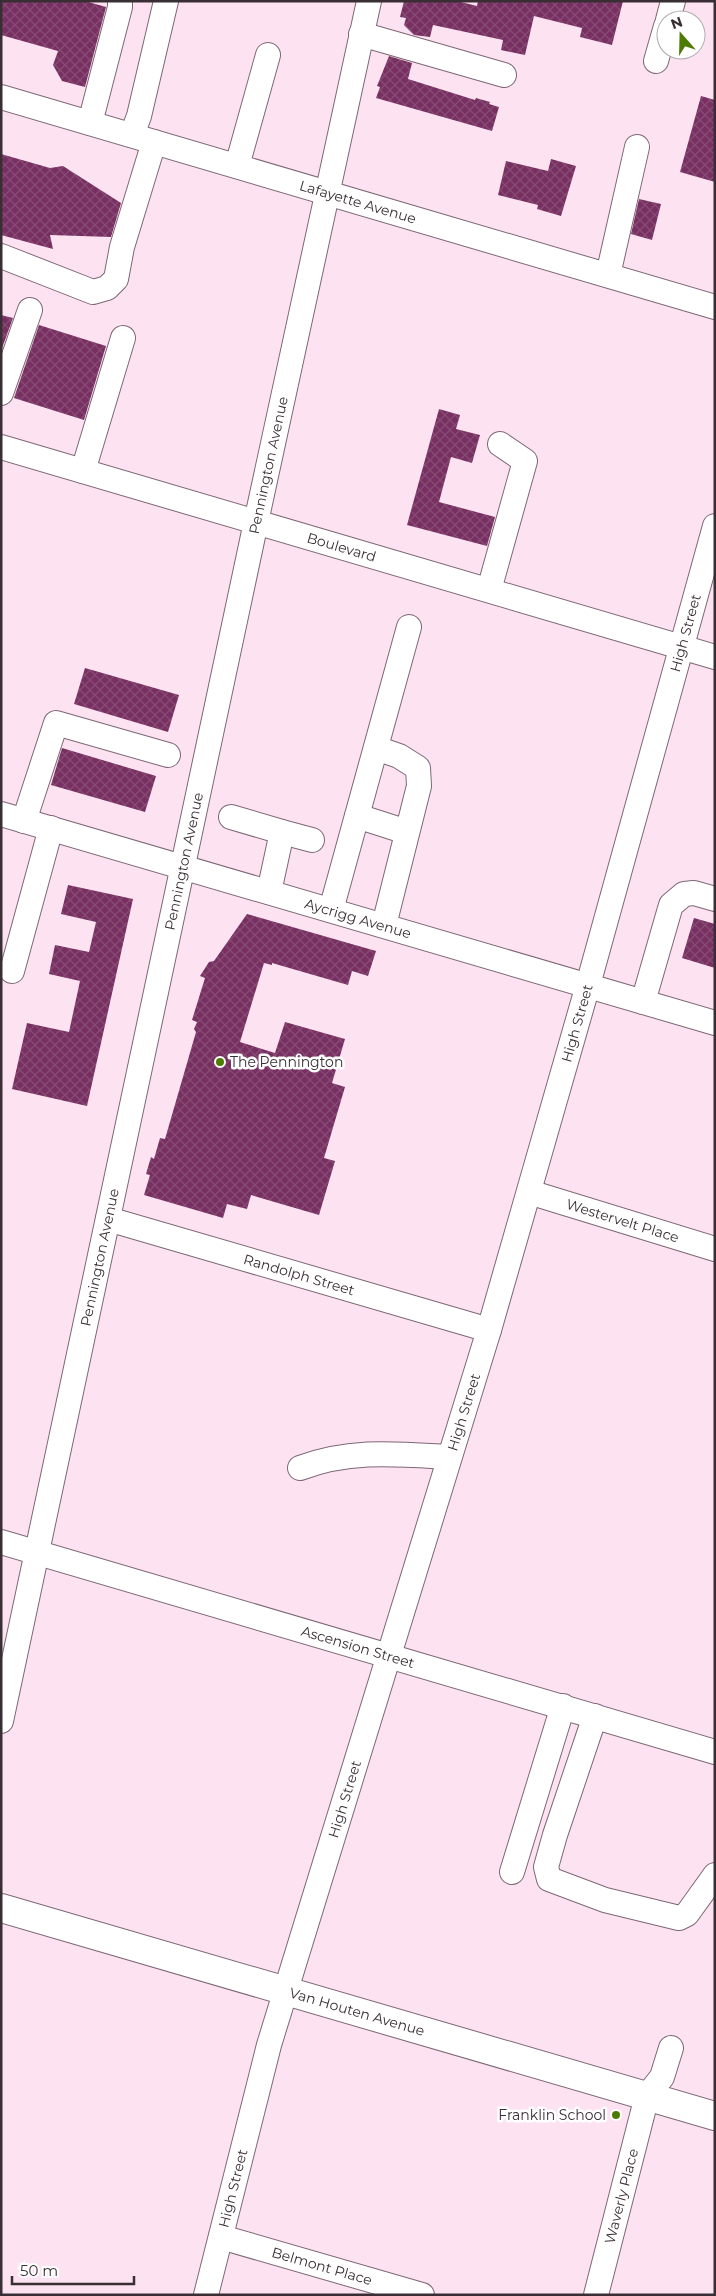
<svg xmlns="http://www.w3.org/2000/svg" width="716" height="2296" viewBox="0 0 716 2296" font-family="Montserrat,sans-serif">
<defs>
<pattern id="building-cross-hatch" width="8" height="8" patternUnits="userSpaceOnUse" patternTransform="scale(1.25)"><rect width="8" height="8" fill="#782f61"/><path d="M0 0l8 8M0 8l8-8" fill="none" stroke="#874c74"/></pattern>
</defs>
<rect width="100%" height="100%" fill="#fde3f2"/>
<path fill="url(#building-cross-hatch)" d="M1,1H85L106,7L85,87L62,81L53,65L58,51L1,35Z
M404,1H457L477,6L478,1H623L612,45L580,37L582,28L534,16L525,55L501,50L503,40L433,25L430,37L414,35L404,25L406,18L400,17Z
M389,56L412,63L408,79L475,100L476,98L490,102L489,104L499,107L492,131L376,98L380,87L377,86Z
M701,96L715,100V182L680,172Z
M1,154L50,168L63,166L121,203L111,237L50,235L53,249L1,235Z
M551,159L576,166L561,216L537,209L538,205L498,195L506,161L548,171Z
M639,199L661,204L652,240L631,234Z
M1,315L13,318L1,351Z
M39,325L106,346L84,420L14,398Z
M439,409L460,415L456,429L480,435L472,463L451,457L439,502L495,517L487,546L407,525Z
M85,668L179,695L168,732L74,704Z
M62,748L156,776L145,812L51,785Z
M68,885L133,899L87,1106L12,1089L27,1023L69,1032L80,981L49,974L55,945L89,952L96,922L61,914Z
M247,914L376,951L368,976L352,971L348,985L272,963V965L264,963L240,1042L275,1053L285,1022L345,1039L332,1083L345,1087L324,1158L335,1161L319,1215L251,1195L247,1209L227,1204L223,1218L144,1195L150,1175L146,1174L151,1157L154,1159L160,1138L165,1139L196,1032L194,1029L197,1022L192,1020L205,978L200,976L209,962L214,961Z
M694,918L715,924V968L682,958Z"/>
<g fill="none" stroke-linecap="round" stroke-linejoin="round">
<defs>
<g id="minor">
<path d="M668,20L673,1"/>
<path d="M361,34L504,75"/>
<path d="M656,61L666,26"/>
<path id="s1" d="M1,97L715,307"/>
<path d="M90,123L120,7V1"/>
<path d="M132,135L139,116L166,1"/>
<path d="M237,166L268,55"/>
<path d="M1,256L93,292L107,288L116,279L122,247L154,142"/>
<path d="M608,275L637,147"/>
<path d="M1,393L30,310"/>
<path id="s2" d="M1,447L715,657"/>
<path d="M83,471L123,338"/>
<path d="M489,590L525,461L500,444"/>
<path d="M376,748L399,756L418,768L419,786L384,925"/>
<path id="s3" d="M1,814L715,1023"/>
<path d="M357,816L407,832"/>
<path d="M231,817L282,832L269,892"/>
<path d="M24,821L56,723L168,755"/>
<path d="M282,832L312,840"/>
<path d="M331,910L409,627"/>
<path d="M12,971L51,828"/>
<path d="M643,1002L671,905L684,894L694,893L715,899"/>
<path id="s4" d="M529,1192L715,1249"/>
<path id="s5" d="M108,1219L489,1330"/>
<path d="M300,1468C350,1449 397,1454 449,1457"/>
<path id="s6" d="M1,1542L715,1752"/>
<path d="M595,1716L555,1835L546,1867L549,1879L605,1900L679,1918L687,1914L715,1875"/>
<path id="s7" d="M1,1721L256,522L369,1"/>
<path d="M512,1872L563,1706"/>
<path id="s8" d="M221,2237L422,2295"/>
<path id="s9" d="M206,2295L269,2045L489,1330L588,985L715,526"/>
<path id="s10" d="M596,2295L647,2096L662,2077L671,2048"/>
</g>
<g id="major">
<path id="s11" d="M1,1908L715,2116"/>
</g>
</defs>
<use href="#minor" stroke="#7d6775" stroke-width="26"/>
<use href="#major" stroke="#7d6775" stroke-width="30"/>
<use href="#minor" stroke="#fff" stroke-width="24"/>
<use href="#major" stroke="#fff" stroke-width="28"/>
</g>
<g fill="#4d7c03" stroke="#fff" stroke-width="2">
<circle cx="220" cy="1062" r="5"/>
<circle cx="616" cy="2115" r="5"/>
</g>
<g text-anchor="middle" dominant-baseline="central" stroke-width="5" stroke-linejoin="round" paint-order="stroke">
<g font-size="14" fill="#382e34" stroke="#fff">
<text stroke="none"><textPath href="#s1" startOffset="372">Lafayette Avenue</textPath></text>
<text stroke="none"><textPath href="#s7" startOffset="1284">Pennington Avenue</textPath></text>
<text stroke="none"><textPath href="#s2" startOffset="355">Boulevard</textPath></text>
<text stroke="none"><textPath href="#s9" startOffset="1730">High Street</textPath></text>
<text stroke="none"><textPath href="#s7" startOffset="879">Pennington Avenue</textPath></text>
<text stroke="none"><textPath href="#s3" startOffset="372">Aycrigg Avenue</textPath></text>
<text stroke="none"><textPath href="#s9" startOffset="1325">High Street</textPath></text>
<text stroke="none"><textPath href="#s4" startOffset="98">Westervelt Place</textPath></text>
<text stroke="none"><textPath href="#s7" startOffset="474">Pennington Avenue</textPath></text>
<text stroke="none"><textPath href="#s5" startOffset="199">Randolph Street</textPath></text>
<text stroke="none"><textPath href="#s9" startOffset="920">High Street</textPath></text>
<text stroke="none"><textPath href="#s6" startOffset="372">Ascension Street</textPath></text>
<text stroke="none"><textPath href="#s9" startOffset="515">High Street</textPath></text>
<text stroke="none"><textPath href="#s11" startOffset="371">Van Houten Avenue</textPath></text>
<text stroke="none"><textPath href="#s9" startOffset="110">High Street</textPath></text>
<text stroke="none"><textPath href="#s10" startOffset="102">Waverly Place</textPath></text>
<text stroke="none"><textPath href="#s8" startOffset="105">Belmont Place</textPath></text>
</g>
<g font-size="14" fill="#382e34" stroke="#fff" text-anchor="start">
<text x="230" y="1062">The Pennington</text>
<text x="606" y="2115" text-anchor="end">Franklin School</text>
</g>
</g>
<rect width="716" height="2296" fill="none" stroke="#382e34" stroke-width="5"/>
<g transform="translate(681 35) rotate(340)"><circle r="24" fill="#ffffff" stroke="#afabae"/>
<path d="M0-4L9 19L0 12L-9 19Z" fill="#4d7c03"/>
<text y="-8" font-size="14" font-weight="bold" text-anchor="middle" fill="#382e34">N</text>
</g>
<path d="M12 2276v8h122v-8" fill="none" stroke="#382e34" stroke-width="2.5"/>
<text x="20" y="2276" font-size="15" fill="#382e34" stroke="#ffffff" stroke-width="4" paint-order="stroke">50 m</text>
</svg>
